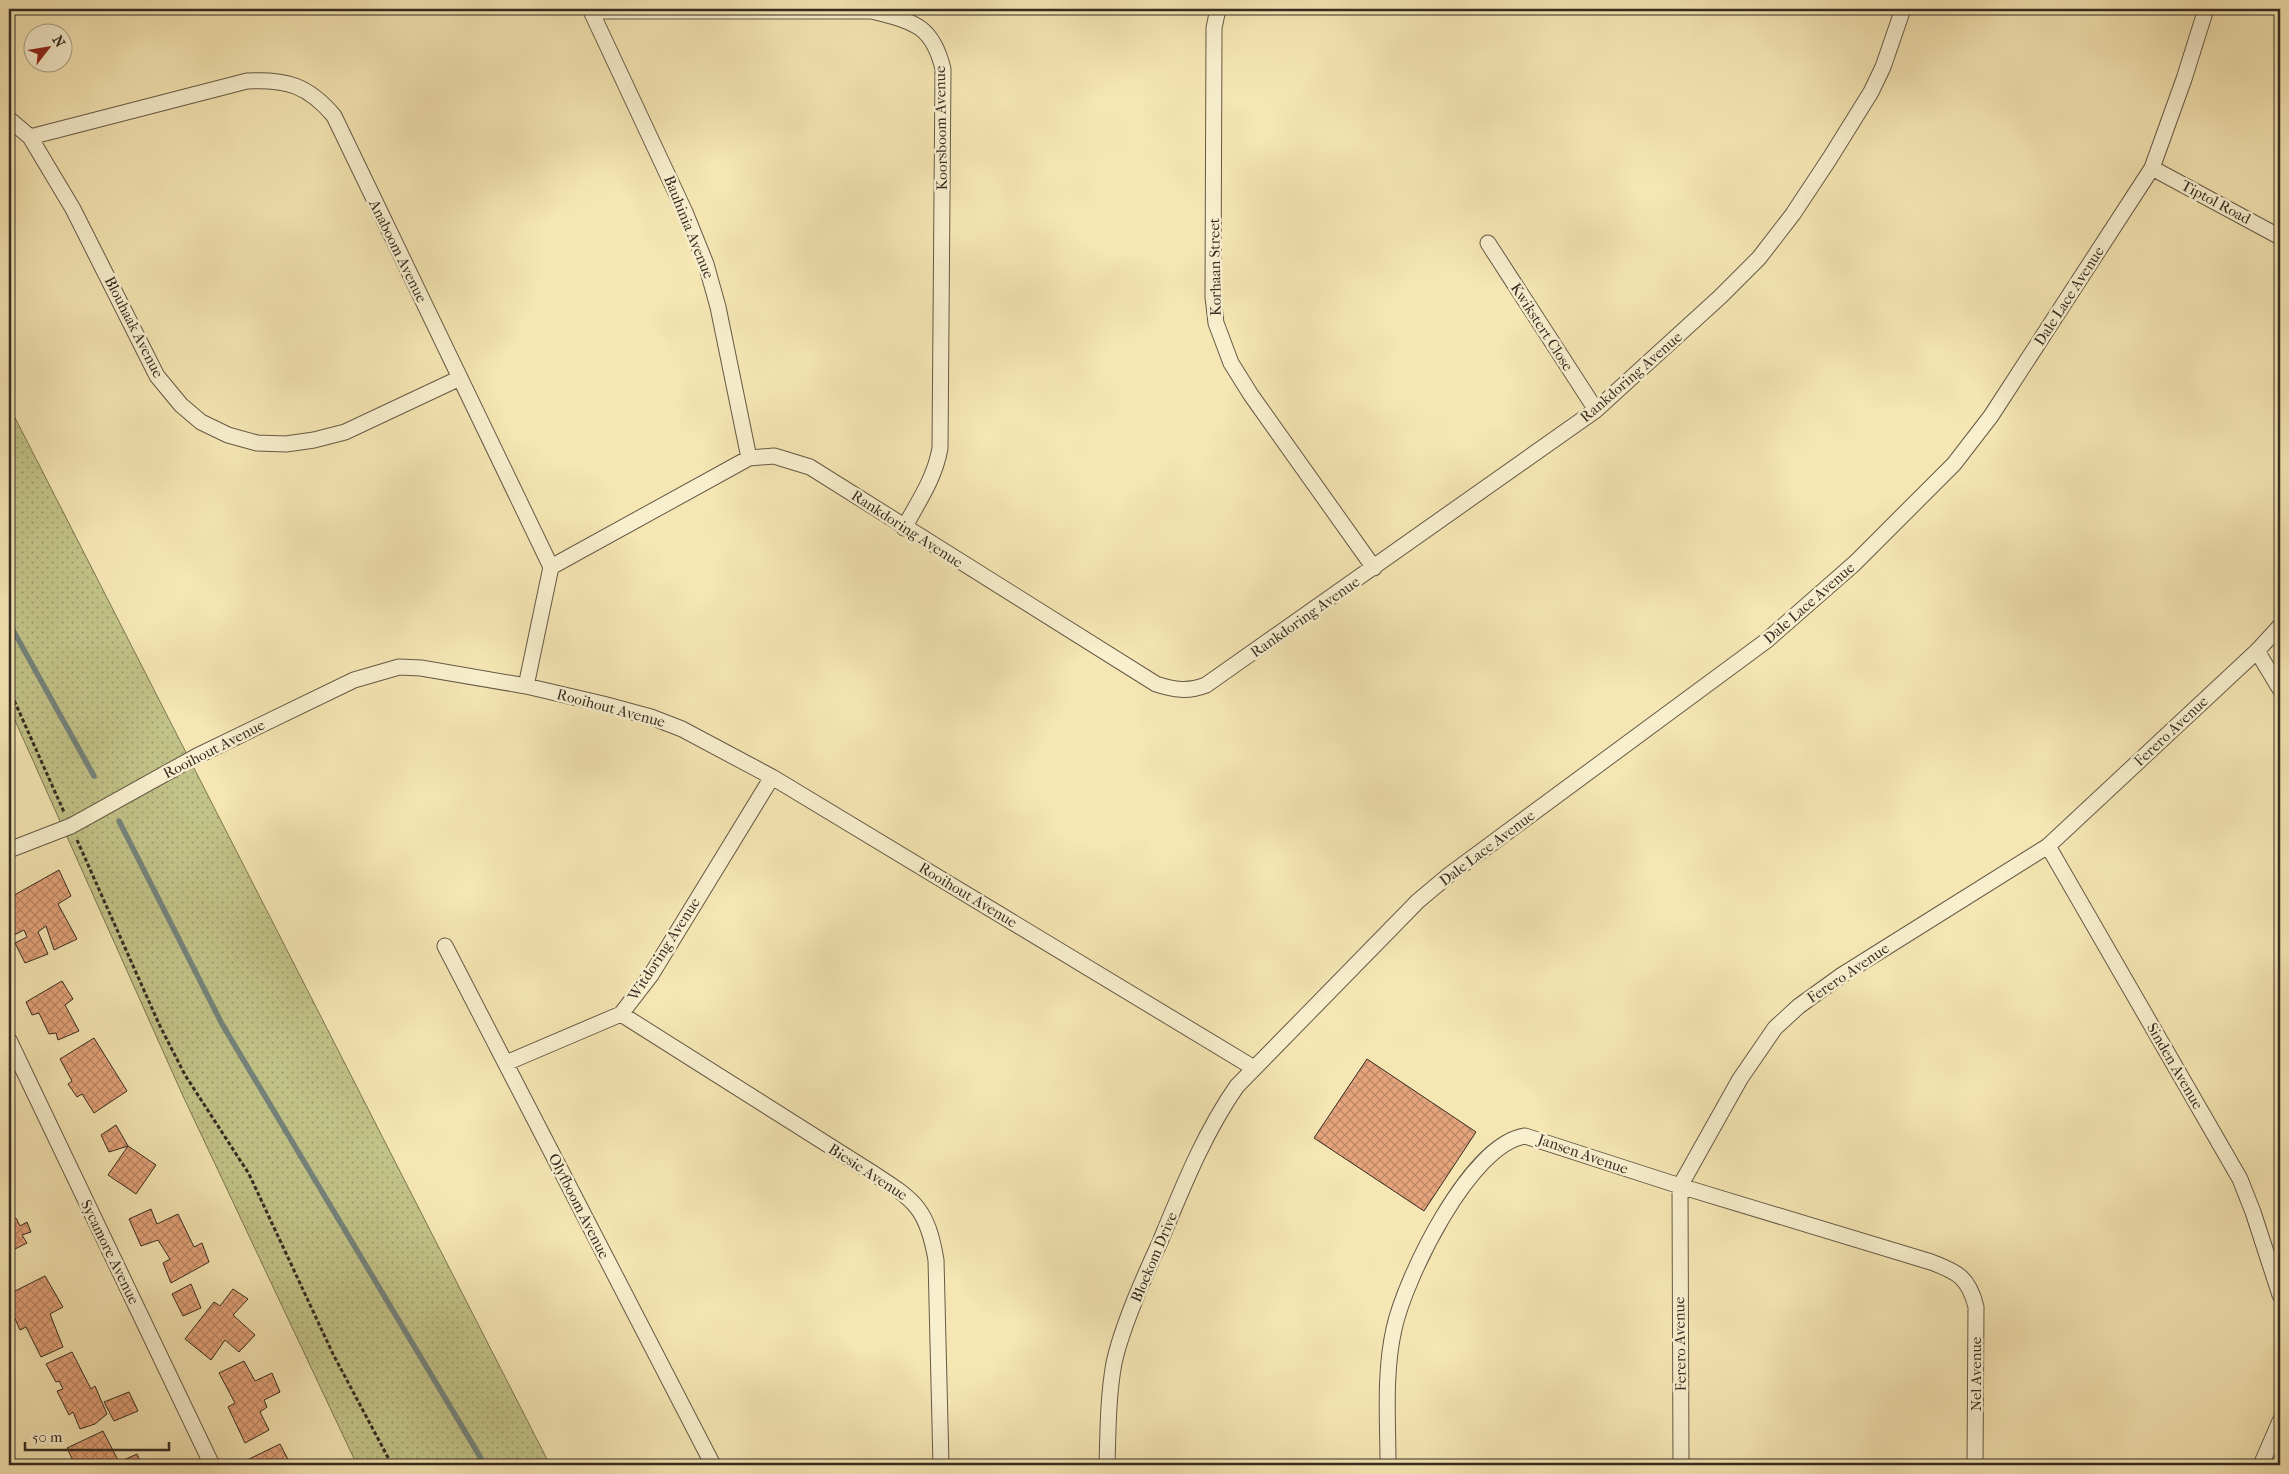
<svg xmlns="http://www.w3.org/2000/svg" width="2289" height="1474" viewBox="0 0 2289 1474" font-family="'IM FELL French Canon',serif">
<defs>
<pattern id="green-dots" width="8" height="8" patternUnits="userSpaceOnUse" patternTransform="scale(1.25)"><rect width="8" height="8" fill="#c2c388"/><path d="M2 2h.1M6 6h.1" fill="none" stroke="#9e9f6f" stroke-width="1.8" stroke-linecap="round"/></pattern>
<pattern id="building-cross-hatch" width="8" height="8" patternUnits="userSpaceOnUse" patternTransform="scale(1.25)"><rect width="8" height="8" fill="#e5a47b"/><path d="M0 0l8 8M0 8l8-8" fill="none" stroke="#ba8664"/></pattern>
</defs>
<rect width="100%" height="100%" fill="#f5e6b3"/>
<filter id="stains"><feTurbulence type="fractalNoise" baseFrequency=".004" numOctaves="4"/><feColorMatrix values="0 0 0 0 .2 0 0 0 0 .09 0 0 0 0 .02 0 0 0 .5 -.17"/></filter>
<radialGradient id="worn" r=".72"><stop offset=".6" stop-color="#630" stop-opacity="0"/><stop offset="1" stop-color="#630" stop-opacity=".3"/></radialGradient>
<path fill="url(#green-dots)" stroke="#7c7755" d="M9,406L550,1465H357L183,1096L9,707Z"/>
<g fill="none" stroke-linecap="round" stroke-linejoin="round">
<path stroke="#75837b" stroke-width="5.5" d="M9,623L94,776
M119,821L222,1024L485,1465"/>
</g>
<path fill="url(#building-cross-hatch)" stroke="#352b22" d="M59,870L71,896L58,904L77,939L54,950L46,926L38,932L48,954L25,963L15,943L27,937L24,930L10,937L9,935V898Z
M62,981L73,999L65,1005L79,1031L58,1040L56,1033L49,1034L39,1013L32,1015L26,1002Z
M94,1038L127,1091L94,1113L82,1094L77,1097L68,1084L72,1081L60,1059Z
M1367,1059L1476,1132L1424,1211L1314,1138Z
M116,1125L128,1146L109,1152L101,1135Z
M128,1146L156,1165L136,1194L108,1175Z
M151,1209L157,1224L178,1214L194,1247L202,1243L209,1262L171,1283L163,1263L170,1259L158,1240L141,1246L129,1219Z
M9,1214L11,1219L16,1218L20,1226L27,1222L31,1232L22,1235L27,1243L9,1252Z
M45,1276L63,1307L50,1314L63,1347L41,1357L26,1327L20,1330L10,1307L9,1308V1294Z
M191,1284L201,1308L183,1316L172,1294Z
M233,1289L248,1299L233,1315L255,1335L239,1352L225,1340L211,1360L185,1339L214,1302L220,1306Z
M72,1352L91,1389L95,1386L107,1414L95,1424L80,1429L73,1412L69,1415L57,1391L63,1389L59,1381L56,1382L46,1364Z
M244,1361L255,1381L272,1373L280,1392L264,1400L267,1407L260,1412L269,1430L245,1443L228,1407L235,1403L219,1373Z
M129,1392L138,1411L114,1421L104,1402Z
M103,1431L119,1462L137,1454L142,1465H75L67,1448Z
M280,1444L291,1465H250L247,1460Z"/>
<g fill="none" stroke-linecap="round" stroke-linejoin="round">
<defs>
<path id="street" d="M590,9L685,212L706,264L718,307L749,458
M1218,9L1214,28L1213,297L1216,323L1231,363L1251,395L1374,568
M591,11H872C913,22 932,24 943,69L940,448C935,478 918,502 904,528
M9,119L30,137L73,209L157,376L181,405L201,422L228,435L257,443L286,444L314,440L345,432L460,378
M30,137L247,81C286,79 308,85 334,116L551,567L526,686
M2152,168L2280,237
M1488,243L1596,410
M551,567L749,458L774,456L810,467L1156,684C1174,690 1188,692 1206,685L1596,410L1720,297L1759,258L1793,214L1830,158L1871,92L1883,67L1903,9
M2257,651L2280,689
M2048,846L2240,1179L2253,1212L2280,1295
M9,850L71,826L197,756L354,680L399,667L421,668L526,686L603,704L651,717L682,729L772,777L1254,1068
M445,946L713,1465
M621,1014L871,1172C914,1200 927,1207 936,1260L941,1465
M9,1040L212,1465
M506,1063L621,1014L651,975L772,777
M1107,1465C1108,1431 1108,1396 1114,1363C1122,1326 1144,1277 1160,1242C1182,1189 1204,1133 1237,1086L1418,901L1449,875L1766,641L1855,563L1954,464L1991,416L2152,168L2184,79L2206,9
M1388,1465C1388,1421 1384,1373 1394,1329C1405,1278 1470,1144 1525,1136L1680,1186L1931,1262C1958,1272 1969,1278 1976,1307L1975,1465
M1681,1465L1680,1186L1740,1079L1775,1028L1799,1006L1842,975L2048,846L2257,651L2280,626
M2261,1465L2280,1421"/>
</defs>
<use href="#street" stroke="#655a46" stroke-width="17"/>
<path stroke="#352b22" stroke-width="3" stroke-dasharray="4 2.5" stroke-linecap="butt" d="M9,689L64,812
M77,840L159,1024L185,1075L249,1174L333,1354L392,1465"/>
<use href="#street" stroke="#f8efce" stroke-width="15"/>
</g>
<g text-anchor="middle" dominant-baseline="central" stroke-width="5" stroke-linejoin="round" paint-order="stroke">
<g font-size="15" fill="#352b22" stroke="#f8efce">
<text transform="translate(941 128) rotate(-91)">Koorsboom Avenue</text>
<text transform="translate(2216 202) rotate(28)">Tiptol Road</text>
<text transform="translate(689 227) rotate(68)">Bauhinia Avenue</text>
<text transform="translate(398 251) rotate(64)">Anaboom Avenue</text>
<text transform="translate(1215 267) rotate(-91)">Korhaan Street</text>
<text transform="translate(2069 296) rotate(-57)">Dale Lace Avenue</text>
<text transform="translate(134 327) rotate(63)">Blouhaak Avenue</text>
<text transform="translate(1542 327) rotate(57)">Kwikstert Close</text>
<text transform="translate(1631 377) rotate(-41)">Rankdoring Avenue</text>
<text transform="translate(907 529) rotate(33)">Rankdoring Avenue</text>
<text transform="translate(1809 603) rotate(-41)">Dale Lace Avenue</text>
<text transform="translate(1305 617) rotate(-35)">Rankdoring Avenue</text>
<text transform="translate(611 708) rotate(15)">Rooihout Avenue</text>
<text transform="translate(2171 731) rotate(-43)">Ferero Avenue</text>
<text transform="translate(214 749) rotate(-27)">Rooihout Avenue</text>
<text transform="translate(1487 848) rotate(-37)">Dale Lace Avenue</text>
<text transform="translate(968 895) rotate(31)">Rooihout Avenue</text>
<text transform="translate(664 949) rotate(-57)">Witdoring Avenue</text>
<text transform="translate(1848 973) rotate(-34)">Ferero Avenue</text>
<text transform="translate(2175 1066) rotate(60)">Sinden Avenue</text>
<text transform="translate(1583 1154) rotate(19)">Jansen Avenue</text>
<text transform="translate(868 1172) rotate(33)">Biesie Avenue</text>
<text transform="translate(579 1206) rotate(63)">Olyfboom Avenue</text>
<text transform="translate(110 1252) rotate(64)">Sycamore Avenue</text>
<text transform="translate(1154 1257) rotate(-67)">Bloekom Drive</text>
<text transform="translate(1680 1344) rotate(-91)">Ferero Avenue</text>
<text transform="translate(1976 1374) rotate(-90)">Nel Avenue</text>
</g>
</g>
<rect width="2289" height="1474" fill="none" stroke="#f5e6b3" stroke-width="30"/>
<rect x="10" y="10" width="2269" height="1454" fill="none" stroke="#352b22" stroke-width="2.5"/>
<rect x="15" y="15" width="2259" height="1444" fill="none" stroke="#352b22"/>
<g transform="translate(48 48) rotate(59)"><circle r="24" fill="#f8efce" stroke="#aaa189"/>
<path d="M0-4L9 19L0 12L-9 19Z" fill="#8f2418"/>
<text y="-8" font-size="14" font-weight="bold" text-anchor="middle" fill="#352b22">N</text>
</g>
<path d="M25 1442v8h144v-8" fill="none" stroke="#352b22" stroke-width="2.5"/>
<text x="32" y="1442" font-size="15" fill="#352b22" stroke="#f8efce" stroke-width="4" paint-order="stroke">50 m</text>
<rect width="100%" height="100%" filter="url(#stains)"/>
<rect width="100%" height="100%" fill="url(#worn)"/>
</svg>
